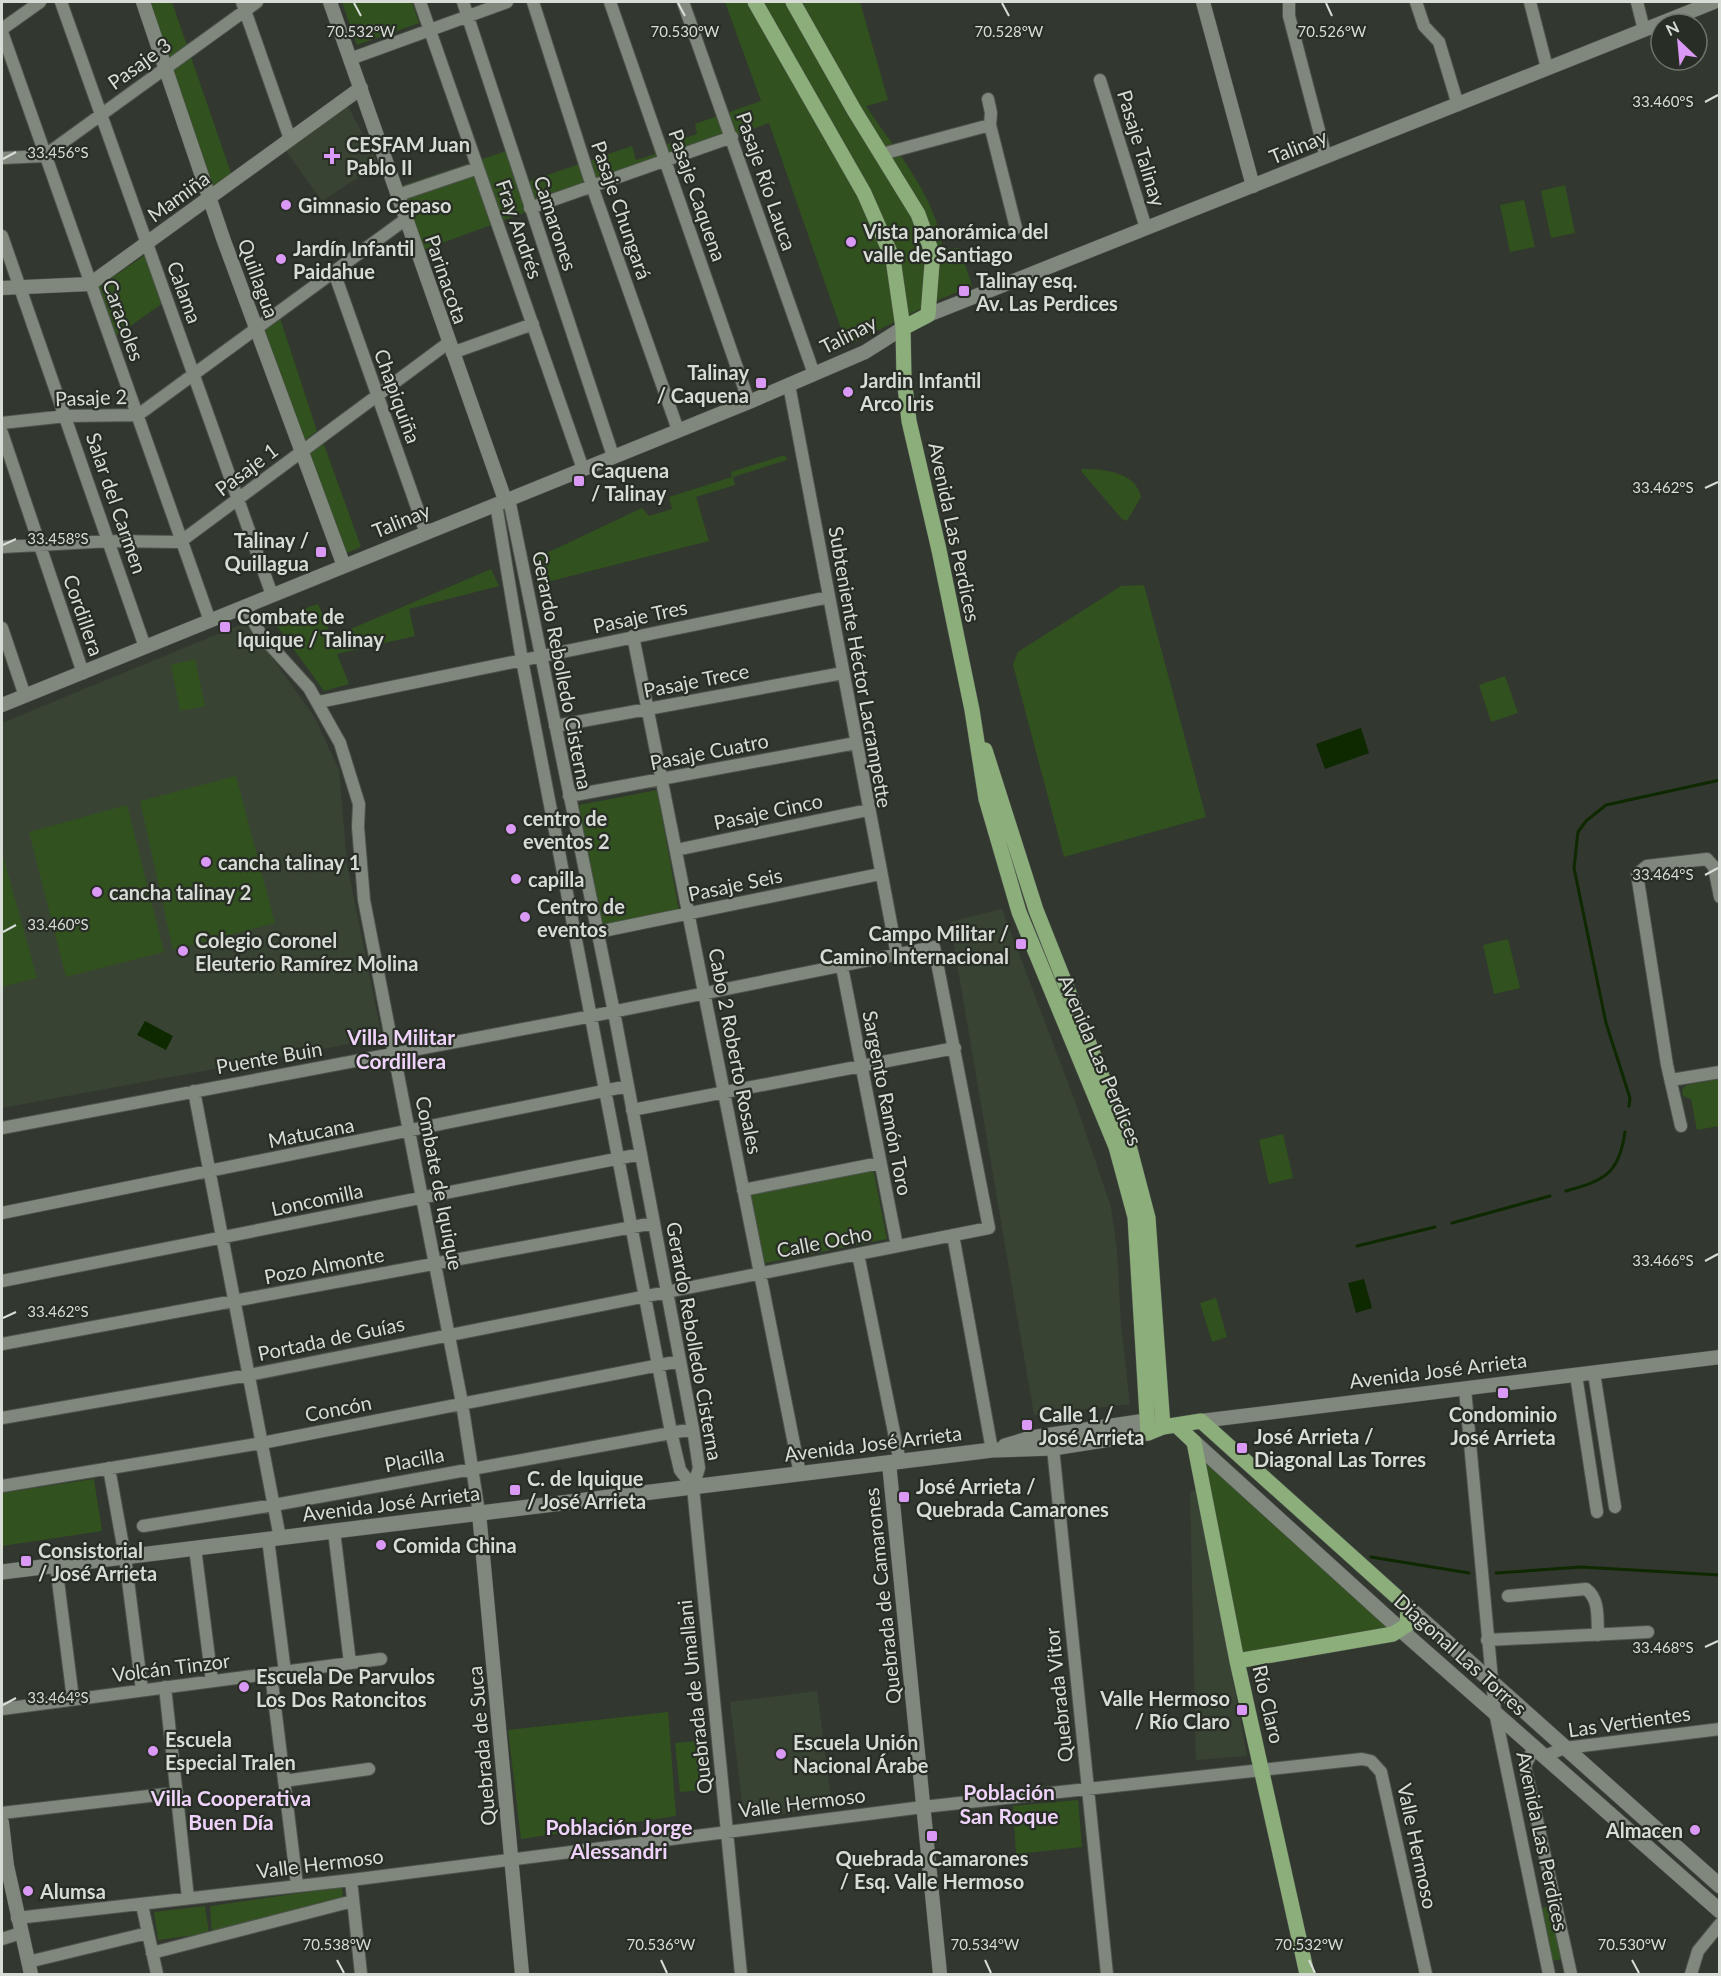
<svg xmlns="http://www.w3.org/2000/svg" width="1721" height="1976" viewBox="0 0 1721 1976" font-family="Lato,sans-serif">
<rect width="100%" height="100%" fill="#32382f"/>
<path fill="#394334" d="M346,103L379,164L322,201L283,147Z
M247,622L315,718L339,770L347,864L382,1038L2,1108V723Z
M1002,909L1076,1104L1111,1207L1117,1251L1121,1325L1130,1404L1034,1415L950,922Z
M1197,1490L1214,1579L1247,1756L1196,1760L1190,1492Z
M817,1691L832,1807L744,1819L730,1702Z"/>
<path fill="#31511f" d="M145,2H172L232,176L211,191Z
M342,2H412L419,23L357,45Z
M725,2H860L888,100L866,106C895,150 936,196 943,249L960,248L972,286L938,300L847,346L769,123L423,250L401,186L515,148L527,182L632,146L636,160L655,154L653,149L697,134L695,124L761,101Z
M1565,185L1575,233L1551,238L1541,191Z
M1524,200L1535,247L1510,252L1500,205Z
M145,255L163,303L116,336L97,288Z
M279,315L317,431L302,442L264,327Z
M323,442L361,547L344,554L307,452Z
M785,455L787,460L733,477L735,485L696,497L709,541L539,584L536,558L642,508L649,516L672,509L669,497L732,477L731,472Z
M1082,469C1104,469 1136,472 1141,497L1127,521L1122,519L1081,471Z
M491,569L499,586L409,609L415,636L337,654L349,684L324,691L272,619L318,604L332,637Z
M1144,585L1206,817L1064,857L1013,665L1018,652L1121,586Z
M195,659L205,706L180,711L171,665Z
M1505,676L1518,713L1491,722L1479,685Z
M236,776L275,923L173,950L140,801Z
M657,790L679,911L601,926L579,805Z
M127,805L164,952L66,977L29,832Z
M2,852L37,978L2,987Z
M1508,939L1520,988L1494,994L1483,945Z
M1719,1079V1126L1697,1130L1691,1099L1683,1096L1682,1089L1687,1085Z
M1283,1134L1293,1178L1269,1184L1259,1140Z
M873,1169L887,1239L765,1263L750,1194Z
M1216,1298L1227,1337L1212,1342L1200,1303Z
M1202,1455L1397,1632L1243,1656Z
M94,1479L102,1531L2,1546V1493Z
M668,1712L676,1816L521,1839L508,1730Z
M697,1741L702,1790L680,1792L675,1743Z
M1078,1800L1082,1847L1016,1854L1013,1806Z
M342,1887L343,1899L212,1933L210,1906Z
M205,1906L209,1933L158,1940L154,1912Z
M1551,1906L1562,1959L1552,1961L1541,1908Z"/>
<path fill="#0e2800" d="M1361,728L1369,753L1325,769L1316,744Z
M145,1021L173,1036L166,1050L137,1035Z
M1364,1279L1372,1308L1356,1313L1348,1283Z"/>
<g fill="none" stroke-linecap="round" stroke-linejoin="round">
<path stroke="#0e2800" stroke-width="3" d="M1629,1106L1630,1098L1606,1023L1574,868L1578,832L1586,821L1606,805L1720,780
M1566,1191C1605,1180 1619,1174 1625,1132
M1452,1223L1550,1196
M1357,1246L1435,1227
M1371,1557L1469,1573
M1496,1573L1581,1567L1720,1575"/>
<defs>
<path id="minor" d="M61,2L272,595
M242,2L290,139
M420,2L583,469
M463,2L613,456
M533,2L592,186L678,430
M610,2L749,402
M683,2L814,374
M1289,2V16L1326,157
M1416,2L1424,26L1439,42L1458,105
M1530,2L1547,68
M1637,2L1644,30
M2,29L40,2
M2,32L210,621
M350,59L507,2
M1100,80L1146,228
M988,99L991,113L990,125L1016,228
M882,154L990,125
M2,158L44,156L257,2
M398,195L478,168
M530,208L732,137
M2,236L145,647
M334,272L426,533
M452,353L533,324
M789,385L897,955
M2,423L66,416L138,415L406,219
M2,433L83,673
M509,499L614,1012L693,1429L699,1468L693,1487
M496,504L522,660L671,1432L680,1470L693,1487
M2,547L110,541L180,542L448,343
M245,606L261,635L309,688L340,743L359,804L358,827L364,900L462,1403L479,1513
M2,628L25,696
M633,636L800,1474
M319,702L829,597
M555,726L843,673
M569,796L856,743
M676,850L868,810
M598,932L880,874
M842,967L897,1246
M1671,1080L1720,1072
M194,1091L280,1538
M632,1110L955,1048
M1681,1126L1667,1065L1637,874L1647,866L1707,859L1714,867L1720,897
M2,1128L592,1016L934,947L989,1228L249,1375L2,1418
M743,1190L880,1163
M2,1213L628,1086
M953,1235L992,1450
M858,1254L900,1462
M2,1281L641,1154
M2,1344L654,1223
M1594,1373L1615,1507
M1576,1375L1597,1512
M1465,1389L1495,1712L1549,1974
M1053,1448L1107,1974
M109,1468L125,1557L142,1690
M2,1486L262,1443L680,1361
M693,1487L741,1974
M143,1526L274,1505L693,1429
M334,1531L350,1663
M268,1539L285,1672
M195,1548L212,1681
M56,1565L73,1699
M1508,1596L1586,1589C1600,1599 1597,1619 1598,1635
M1487,1640L1648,1632
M271,1674L297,1885
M165,1687L188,1898
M2,1709L381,1659
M1534,1748L1525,1766L1571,1974
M1544,1756L1565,1748L1720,1729
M284,1781L369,1769
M2,1813L175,1793
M351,1880L361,1974
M142,1905L157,1974
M17,1918L351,1880L923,1807L1362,1759L1371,1761L1381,1772L1426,1974
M2,1939L21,1933
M152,1953L353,1901
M28,1962L148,1933
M1691,1974L1698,1951L1720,1924"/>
<path id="tertiary" d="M143,2L224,241L344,566
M330,2L505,500
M1203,2L1253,186
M2,288L90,284L361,88
M928,315L1714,2
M2,705L749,402L865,352L903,328
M1201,1421L1720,1357
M889,1463L940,1974
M479,1513L522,1974
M2,1823L7,1866L31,1974"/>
<path id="secondary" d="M1194,1442L1402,1631L1720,1911
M1005,1446L1031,1438L1146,1421L1158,1425
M2,1572L992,1450L1053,1448L1148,1433
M1408,1607L1720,1886"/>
<path id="primary" d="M755,2L864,193L893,259L903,328L904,378L909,421L939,550L972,710L986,799L1019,912L1116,1147L1135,1217L1148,1433L1163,1427L1201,1421L1408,1607L1407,1625L1393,1634L1237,1661
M793,2L854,110L918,214L930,247L932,264L928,315L903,328
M985,750L1036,910L1128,1142L1148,1218L1163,1427
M1176,1425L1194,1442L1237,1661L1307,1974"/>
</defs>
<use href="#minor" stroke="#4e544c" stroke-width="14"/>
<use href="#tertiary" stroke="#4e544c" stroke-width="15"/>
<use href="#secondary" stroke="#4e544c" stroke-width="16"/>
<use href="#primary" stroke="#4e544c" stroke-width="16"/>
<use href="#minor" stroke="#80887d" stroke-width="12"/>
<use href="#tertiary" stroke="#80887d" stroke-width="14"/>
<use href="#secondary" stroke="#80887d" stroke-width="15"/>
<use href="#primary" stroke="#8bae7a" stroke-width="15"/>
</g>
<path fill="none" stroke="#d8dcd6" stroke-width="2" d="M354,3L361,16M678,3L685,16M1002,3L1009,16M1326,3L1332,16M1705,102L1718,95M3,159L16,152M1705,488L1718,482M3,545L16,539M1705,875L1718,868M3,932L16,925M1705,1261L1718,1254M3,1318L16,1312M1705,1647L1718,1641M3,1705L16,1698M337,1960L344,1973M661,1960L667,1973M985,1960L991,1973M1309,1960L1315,1973M1632,1960L1639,1973"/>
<g fill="#db99f6" stroke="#282e25" stroke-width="2">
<path d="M329 147h6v6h6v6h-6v6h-6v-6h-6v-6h6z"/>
<circle cx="286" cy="205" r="6"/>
<circle cx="851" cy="242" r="6"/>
<circle cx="281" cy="259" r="6"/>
<rect x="958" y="285" width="12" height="12" rx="3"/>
<rect x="755" y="377" width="12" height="12" rx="3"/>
<circle cx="848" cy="392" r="6"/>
<rect x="573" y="475" width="12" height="12" rx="3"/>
<rect x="315" y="546" width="12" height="12" rx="3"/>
<rect x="219" y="621" width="12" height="12" rx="3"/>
<circle cx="511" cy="829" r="6"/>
<circle cx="206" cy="862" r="6"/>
<circle cx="516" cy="879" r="6"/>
<circle cx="97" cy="892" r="6"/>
<circle cx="525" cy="917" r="6"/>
<rect x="1015" y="938" width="12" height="12" rx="3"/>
<circle cx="183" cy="951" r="6"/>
<rect x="1497" y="1387" width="12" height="12" rx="3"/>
<rect x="1021" y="1419" width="12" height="12" rx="3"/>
<rect x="1236" y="1442" width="12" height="12" rx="3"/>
<rect x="509" y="1484" width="12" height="12" rx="3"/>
<rect x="898" y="1491" width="12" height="12" rx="3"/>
<circle cx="381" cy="1545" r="6"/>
<rect x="20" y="1555" width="12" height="12" rx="3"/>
<circle cx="244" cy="1687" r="6"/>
<rect x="1236" y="1704" width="12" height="12" rx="3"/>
<circle cx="153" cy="1751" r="6"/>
<circle cx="781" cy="1754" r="6"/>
<circle cx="1695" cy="1830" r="6"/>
<rect x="926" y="1830" width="12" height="12" rx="3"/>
<circle cx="28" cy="1891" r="6"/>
</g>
<g text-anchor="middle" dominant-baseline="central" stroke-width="4.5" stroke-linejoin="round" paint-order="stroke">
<g font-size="20" fill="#d8dcd6" stroke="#282e25">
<text transform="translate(139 63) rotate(-36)">Pasaje 3</text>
<text transform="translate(1298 146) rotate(-22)">Talinay</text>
<text transform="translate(1142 148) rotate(73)">Pasaje Talinay</text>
<text transform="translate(767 181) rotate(71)">Pasaje Río Lauca</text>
<text transform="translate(698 195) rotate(71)">Pasaje Caquena</text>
<text transform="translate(178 196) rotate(-36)">Mamiña</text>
<text transform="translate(622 210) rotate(71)">Pasaje Chungará</text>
<text transform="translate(556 223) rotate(72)">Camarones</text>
<text transform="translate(520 229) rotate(71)">Fray Andrés</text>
<text transform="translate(259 278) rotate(70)">Quillagua</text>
<text transform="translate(447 279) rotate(71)">Parinacota</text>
<text transform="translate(185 292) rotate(70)">Calama</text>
<text transform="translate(124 320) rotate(70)">Caracoles</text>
<text transform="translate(848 334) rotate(-27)">Talinay</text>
<text transform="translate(398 396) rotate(70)">Chapiquiña</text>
<text transform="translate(91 397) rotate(-2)">Pasaje 2</text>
<text transform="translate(246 469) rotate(-37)">Pasaje 1</text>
<text transform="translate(117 503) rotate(71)">Salar del Carmen</text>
<text transform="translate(401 520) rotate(-22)">Talinay</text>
<text transform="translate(955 532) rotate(78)">Avenida Las Perdices</text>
<text transform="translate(84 615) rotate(71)">Cordillera</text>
<text transform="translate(640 616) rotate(-12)">Pasaje Tres</text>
<text transform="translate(861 667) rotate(80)">Subteniente Héctor Lacrampette</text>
<text transform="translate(563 670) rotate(79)">Gerardo Rebolledo Cisterna</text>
<text transform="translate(696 680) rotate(-11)">Pasaje Trece</text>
<text transform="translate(709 751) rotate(-11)">Pasaje Cuatro</text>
<text transform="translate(768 811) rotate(-12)">Pasaje Cinco</text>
<text transform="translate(735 884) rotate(-12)">Pasaje Seis</text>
<text transform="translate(736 1051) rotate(79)">Cabo 2 Roberto Rosales</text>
<text transform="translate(269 1057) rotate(-10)">Puente Buin</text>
<text transform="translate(1101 1060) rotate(67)">Avenida Las Perdices</text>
<text transform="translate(888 1103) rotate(79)">Sargento Ramón Toro</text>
<text transform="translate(311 1132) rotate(-11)">Matucana</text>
<text transform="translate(440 1183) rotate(79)">Combate de Iquique</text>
<text transform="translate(317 1199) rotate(-12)">Loncomilla</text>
<text transform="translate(824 1241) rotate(-11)">Calle Ocho</text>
<text transform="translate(324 1265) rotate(-11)">Pozo Almonte</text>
<text transform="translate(331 1338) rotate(-12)">Portada de Guías</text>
<text transform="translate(695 1341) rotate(80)">Gerardo Rebolledo Cisterna</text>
<text transform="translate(1438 1370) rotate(-7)">Avenida José Arrieta</text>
<text transform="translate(338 1408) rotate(-11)">Concón</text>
<text transform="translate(873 1443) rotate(-7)">Avenida José Arrieta</text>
<text transform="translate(414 1459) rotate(-11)">Placilla</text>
<text transform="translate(391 1503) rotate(-7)">Avenida José Arrieta</text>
<text transform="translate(882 1596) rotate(-96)">Quebrada de Camarones</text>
<text transform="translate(1461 1654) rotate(42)">Diagonal Las Torres</text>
<text transform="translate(171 1667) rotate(-7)">Volcán Tinzor</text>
<text transform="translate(1058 1695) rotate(-96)">Quebrada Vitor</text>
<text transform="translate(694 1697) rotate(-96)">Quebrada de Umallani</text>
<text transform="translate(1269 1704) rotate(77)">Río Claro</text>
<text transform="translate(1629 1721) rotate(-8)">Las Vertientes</text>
<text transform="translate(481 1746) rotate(-95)">Quebrada de Suca</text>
<text transform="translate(802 1802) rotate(-7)">Valle Hermoso</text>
<text transform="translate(1543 1841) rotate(78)">Avenida Las Perdices</text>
<text transform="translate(1418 1846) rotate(78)">Valle Hermoso</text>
<text transform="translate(320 1863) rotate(-7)">Valle Hermoso</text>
</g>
<g font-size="20" font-weight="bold" fill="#d8dcd6" stroke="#282e25" text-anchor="start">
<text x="346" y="144">CESFAM Juan<tspan x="346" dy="23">Pablo II</tspan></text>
<text x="298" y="205">Gimnasio Cepaso</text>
<text x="863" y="231">Vista panorámica del<tspan x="863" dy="23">valle de Santiago</tspan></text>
<text x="293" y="248">Jardín Infantil<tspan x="293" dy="23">Paidahue</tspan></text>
<text x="976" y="280">Talinay esq.<tspan x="976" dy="23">Av. Las Perdices</tspan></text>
<text x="749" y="372" text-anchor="end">Talinay<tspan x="749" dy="23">/ Caquena</tspan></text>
<text x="860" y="380">Jardin Infantil<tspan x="860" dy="23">Arco Iris</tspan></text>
<text x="591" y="470">Caquena<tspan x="591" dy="23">/ Talinay</tspan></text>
<text x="309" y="540" text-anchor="end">Talinay /<tspan x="309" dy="23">Quillagua</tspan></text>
<text x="237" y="616">Combate de<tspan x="237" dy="23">Iquique / Talinay</tspan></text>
<text x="523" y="818">centro de<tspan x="523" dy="23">eventos 2</tspan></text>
<text x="218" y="862">cancha talinay 1</text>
<text x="528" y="879">capilla</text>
<text x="109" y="892">cancha talinay 2</text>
<text x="537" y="906">Centro de<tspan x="537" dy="23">eventos</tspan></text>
<text x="1009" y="933" text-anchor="end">Campo Militar /<tspan x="1009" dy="23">Camino Internacional</tspan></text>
<text x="195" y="940">Colegio Coronel<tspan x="195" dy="23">Eleuterio Ramírez Molina</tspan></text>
<text x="1039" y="1414">Calle 1 /<tspan x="1039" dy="23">José Arrieta</tspan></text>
<text x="1503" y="1414" text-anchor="middle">Condominio<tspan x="1503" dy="23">José Arrieta</tspan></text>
<text x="1254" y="1436">José Arrieta /<tspan x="1254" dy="23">Diagonal Las Torres</tspan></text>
<text x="527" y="1478">C. de Iquique<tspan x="527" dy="23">/ José Arrieta</tspan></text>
<text x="916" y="1486">José Arrieta /<tspan x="916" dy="23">Quebrada Camarones</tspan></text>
<text x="393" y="1545">Comida China</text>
<text x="38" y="1550">Consistorial<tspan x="38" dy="23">/ José Arrieta</tspan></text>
<text x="256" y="1676">Escuela De Parvulos<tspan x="256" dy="23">Los Dos Ratoncitos</tspan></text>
<text x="1230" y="1698" text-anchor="end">Valle Hermoso<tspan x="1230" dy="23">/ Río Claro</tspan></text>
<text x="165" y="1739">Escuela<tspan x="165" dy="23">Especial Tralen</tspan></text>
<text x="793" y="1742">Escuela Unión<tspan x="793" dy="23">Nacional Árabe</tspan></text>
<text x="1683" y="1830" text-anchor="end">Almacen</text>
<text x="932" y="1858" text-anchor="middle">Quebrada Camarones<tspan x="932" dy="23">/ Esq. Valle Hermoso</tspan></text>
<text x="40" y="1891">Alumsa</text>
</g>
<g font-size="21" font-weight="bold" fill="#efd3fa" stroke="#282e25">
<text x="401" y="1036">Villa Militar<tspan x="401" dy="24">Cordillera</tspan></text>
<text x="1009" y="1791">Población<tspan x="1009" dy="24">San Roque</tspan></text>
<text x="231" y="1797">Villa Cooperativa<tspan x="231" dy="24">Buen Día</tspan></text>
<text x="619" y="1826">Población Jorge<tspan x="619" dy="24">Alessandri</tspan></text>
</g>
</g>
<g font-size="15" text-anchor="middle" fill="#d8dcd6" stroke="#282e25" stroke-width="4.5" stroke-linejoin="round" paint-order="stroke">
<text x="361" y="37">70.532°W</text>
<text x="685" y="37">70.530°W</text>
<text x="1009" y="37">70.528°W</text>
<text x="1332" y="37">70.526°W</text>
<text x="1663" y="107">33.460°S</text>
<text x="58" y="158">33.456°S</text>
<text x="1663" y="493">33.462°S</text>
<text x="58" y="544">33.458°S</text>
<text x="1663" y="880">33.464°S</text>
<text x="58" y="930">33.460°S</text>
<text x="1663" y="1266">33.466°S</text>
<text x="58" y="1317">33.462°S</text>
<text x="1663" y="1653">33.468°S</text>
<text x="58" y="1703">33.464°S</text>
<text x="337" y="1950">70.538°W</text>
<text x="661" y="1950">70.536°W</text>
<text x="985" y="1950">70.534°W</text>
<text x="1309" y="1950">70.532°W</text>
<text x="1632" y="1950">70.530°W</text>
</g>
<rect width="1721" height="1976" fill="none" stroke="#d8dcd6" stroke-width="6"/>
<g transform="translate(1679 42) rotate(334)"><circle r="28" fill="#282e25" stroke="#6e746c" stroke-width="1.5"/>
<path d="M0-4.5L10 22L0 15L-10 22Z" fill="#db99f6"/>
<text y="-9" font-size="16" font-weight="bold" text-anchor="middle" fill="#d8dcd6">N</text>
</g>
</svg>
